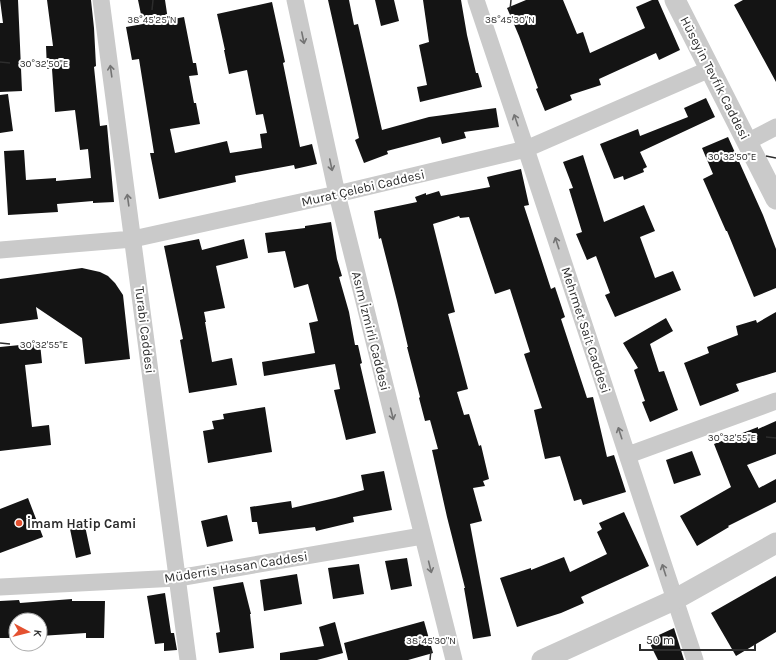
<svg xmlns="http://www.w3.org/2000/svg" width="776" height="660" viewBox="0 0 776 660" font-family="Karla,sans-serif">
<rect width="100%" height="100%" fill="#fff"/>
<path fill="#141414" d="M0,0H18L22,91L0,92V23H3Z
M47,0H91L94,28L96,66L94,67L100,126L107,125L114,202L93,203V201L57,204L58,212L8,215L4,151L24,150L26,180L56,178V181L91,178L88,149L80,150L75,110L55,112L52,69H47L46,46H53Z
M138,0H165L168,20L184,17L193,63H196L198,75L189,76L194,103H196L200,124L170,129L175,153L227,141L230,153L262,148L260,134L267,133L263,114L256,115L247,70L229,74L224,50H225L217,14L272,2L285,62L283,63L300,147L312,144L317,164L295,169L294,165L235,176L236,182L159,199L150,153H154L139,59L132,60L126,27L143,24Z
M328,0H349L354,25L358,24L382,130L429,117L496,108L499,127L464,132L466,138L442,144L440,137L387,151L388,154L364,163L355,140L359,138Z
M375,0H394L399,21L381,26Z
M423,0H461L467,35L476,73H478L482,87L420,102L417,87L427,85L419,45L429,42Z
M526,0H563L577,34L583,32L590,53L645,28L636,7L652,0H658L680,50L659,60L656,53L599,79L601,85L570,95L572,100L545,111L536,89L538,88L519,36L507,8Z
M743,0H776V82L734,5Z
M8,94L13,131L0,133V95Z
M706,98L715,117L640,152L647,167L643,169L644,172L624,180L623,176L614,179L600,144L638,129L640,136L688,117L684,108Z
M728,137L763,215L776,249V288L754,297L727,231H726L703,179L713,174L702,148Z
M583,155L604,222L644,205L655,231L640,237L655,278L673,271L681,290L615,317L605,295L610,293L596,256L587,260L576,234L582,232L569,189L573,188L563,162Z
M521,169L529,205L524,206L551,289L555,287L565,317L561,319L587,398L593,397L607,457L614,455L626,492L583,505L581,499L574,501L560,456L545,459L534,410L542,408L524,354L530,352L510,289L495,294L469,217L460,218L459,216L433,224L455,312L448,314L468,389L457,392L464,415L469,414L479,446L481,445L489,479L483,481L485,486L473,488L482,521L470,524L491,636L473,639L464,588H465L447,517L432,450L438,449L430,420L425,421L419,398L420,397L407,347H408L397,301L381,238L379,239L374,211L417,202L415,197L426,193V195L439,191L441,196L490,187L487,177Z
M331,222L337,259L342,276L339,277L349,312L355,345H358L362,363L360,364L376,433L346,440L334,390L340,389L335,364L264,376L262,362L315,353L309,323L318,321L308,284L294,288L285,251L268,253L265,233L305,228V226Z
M199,239L202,250L244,239L248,258L216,266L225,308L204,312L206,322H205L212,362L232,358L237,385L189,393L180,340L183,339L164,246Z
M82,268L100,272L108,276L115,283L123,295L130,359L85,364L82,338L36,307L38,319L0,324V279Z
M776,312V372L736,384L739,391L700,406L684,363L709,353L707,347L738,335L736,326L756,320L757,323Z
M666,318L673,331L650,344L659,372L664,371L678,410L650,422L642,402L645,401L634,370L638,368L623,343Z
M40,343L42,363L25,365L32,427L49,425L51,445L0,451V347Z
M265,407L272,452L208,463L203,431L214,429L212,421L224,419L223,414Z
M776,421V454L747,465L759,488L776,479V502L728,526L729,527L697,546L680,516L731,487L714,444L758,427V429Z
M692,451L701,475L674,484L666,460Z
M384,471L392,510L353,517L354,522L316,531L315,527L259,534L257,522H252L250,507L291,501L292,508L335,498L364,490L361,475Z
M28,498L43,537L0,553V509Z
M624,512L649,566L581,597L584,603L561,613L517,627L500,578L531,568V570L564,557L570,572L607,554L597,532L602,529L599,523Z
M227,515L233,541L207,547L201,521Z
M85,526L91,554L76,558L70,529Z
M407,558L412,586L391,590L385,561Z
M359,564L364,594L333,599L328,568Z
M297,574L302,604L264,611L260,580Z
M776,576V632L736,656L711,613Z
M243,582L251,614H250L254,648L219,653L216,633L220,632L213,587Z
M165,593L171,633H174L177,650L164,651V643L155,644L147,596Z
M72,599V601H105L104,638H86V633L40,636V620H16V638H0V601L19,600L20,603Z
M424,621L433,653L408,660H348L344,643Z
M335,622L343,653L317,660H280V653L324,646L319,627Z
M674,628L684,660H658L648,640Z"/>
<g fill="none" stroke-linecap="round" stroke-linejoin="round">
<path stroke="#cacaca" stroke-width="17" d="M101,0L188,660
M295,0L337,194L454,660
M476,0L526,149L695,660
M747,142L776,127
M0,250L133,239L337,194L526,149L710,69
M628,455L776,401
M0,587L178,578L422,536"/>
<path stroke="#cacaca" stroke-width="21" d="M675,0L776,199
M542,660L674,600L776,543"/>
</g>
<defs><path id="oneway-shaft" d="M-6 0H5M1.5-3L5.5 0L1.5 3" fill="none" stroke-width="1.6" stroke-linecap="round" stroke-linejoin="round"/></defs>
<g stroke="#747474">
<use href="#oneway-shaft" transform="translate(303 38) rotate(78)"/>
<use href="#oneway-shaft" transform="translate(111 71) rotate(-98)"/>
<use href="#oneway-shaft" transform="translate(516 120) rotate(-109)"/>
<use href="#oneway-shaft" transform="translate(331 165) rotate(78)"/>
<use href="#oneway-shaft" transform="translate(128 200) rotate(-98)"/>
<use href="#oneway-shaft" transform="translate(557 243) rotate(-108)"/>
<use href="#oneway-shaft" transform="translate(392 414) rotate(76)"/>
<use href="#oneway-shaft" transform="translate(620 433) rotate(-108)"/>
<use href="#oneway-shaft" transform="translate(430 567) rotate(76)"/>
<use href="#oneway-shaft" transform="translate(664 570) rotate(-108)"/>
</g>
<path fill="none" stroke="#2d2d2d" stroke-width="1.5" d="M152,10L153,0M510,10L511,0M0,62L10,63M766,156L776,158M0,343L10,344M766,437L776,438M430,660L431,650"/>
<circle fill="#e45130" stroke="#fff" stroke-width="1.5" cx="19" cy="523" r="4"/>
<g text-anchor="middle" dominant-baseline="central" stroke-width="4" stroke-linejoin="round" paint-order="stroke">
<g font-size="13" fill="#2d2d2d" stroke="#fff">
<text transform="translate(715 78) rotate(63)">Hüseyin Tevfik Caddesi</text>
<text transform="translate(363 188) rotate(-13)">Murat Çelebi Caddesi</text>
<text transform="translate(145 330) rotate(83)">Turabi Caddesi</text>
<text transform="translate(586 330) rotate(72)">Mehrmet Sait Caddesi</text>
<text transform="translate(371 331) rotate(76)">Asım İzmirli Caddesi</text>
<text transform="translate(236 567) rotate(-9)">Müderris Hasan Caddesi</text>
</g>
<g font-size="13" font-weight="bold" fill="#2d2d2d" stroke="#fff" text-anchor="start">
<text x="27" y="523">İmam Hatip Cami</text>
</g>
</g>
<g font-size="10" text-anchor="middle" fill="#2d2d2d" stroke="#fff" stroke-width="4" stroke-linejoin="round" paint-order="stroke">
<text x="152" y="23">38°45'25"N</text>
<text x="510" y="23">38°45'30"N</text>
<text x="44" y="67">30°32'50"E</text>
<text x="732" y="160">30°32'50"E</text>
<text x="44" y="348">30°32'55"E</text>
<text x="732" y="441">30°32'55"E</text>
<text x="431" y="644">38°45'30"N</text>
</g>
<g transform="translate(28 632) rotate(97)"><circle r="19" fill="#ffffff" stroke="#ababab"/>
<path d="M0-3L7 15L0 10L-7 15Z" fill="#e45130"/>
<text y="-6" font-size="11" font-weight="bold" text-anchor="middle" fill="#2d2d2d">K</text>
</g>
<path d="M640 644v6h115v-6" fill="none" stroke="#2d2d2d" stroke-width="2"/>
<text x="646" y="644" font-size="12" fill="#2d2d2d" stroke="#ffffff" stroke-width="3" paint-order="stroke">50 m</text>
</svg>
